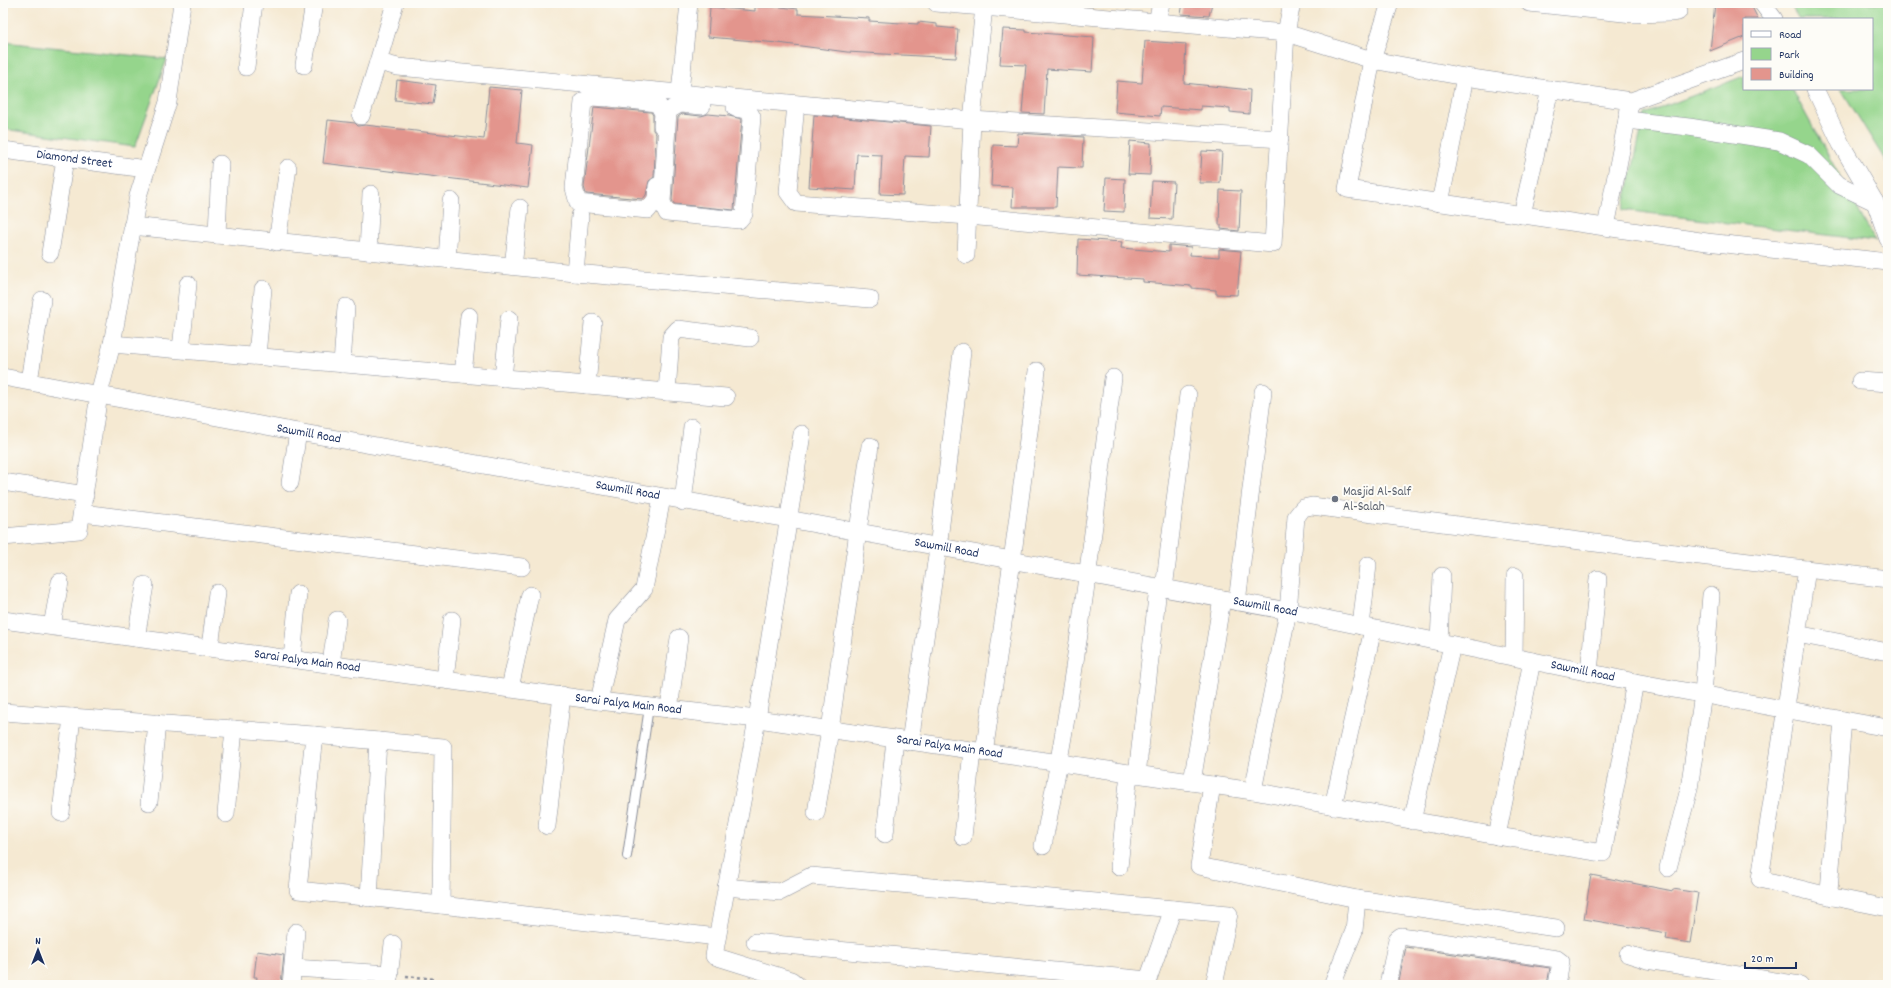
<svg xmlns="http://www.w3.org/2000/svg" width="1891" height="988" viewBox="0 0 1891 988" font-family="Dekko,sans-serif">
<rect width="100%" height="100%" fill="#fdfcf7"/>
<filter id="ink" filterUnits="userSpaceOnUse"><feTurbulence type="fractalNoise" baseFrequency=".025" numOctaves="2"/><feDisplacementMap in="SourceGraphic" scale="8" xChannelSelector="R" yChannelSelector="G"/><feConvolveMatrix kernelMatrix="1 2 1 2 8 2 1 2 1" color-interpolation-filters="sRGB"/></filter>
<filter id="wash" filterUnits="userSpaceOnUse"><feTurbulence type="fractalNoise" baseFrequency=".012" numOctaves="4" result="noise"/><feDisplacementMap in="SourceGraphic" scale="16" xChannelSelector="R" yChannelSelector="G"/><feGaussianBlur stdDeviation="0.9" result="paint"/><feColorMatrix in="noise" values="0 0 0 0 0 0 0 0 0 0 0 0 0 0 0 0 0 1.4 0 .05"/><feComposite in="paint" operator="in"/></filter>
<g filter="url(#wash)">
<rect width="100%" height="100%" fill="#f5e9d2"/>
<path fill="#95d58c" stroke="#588275" d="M1789,3H1888V165L1841,89H1872V19H1799Z
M3,42L167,59L135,147L3,129Z
M1744,76V89H1792L1875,241L1623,210L1645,114Z"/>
<g id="blocks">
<path fill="#e3958d" d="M1183,3H1212L1209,16L1181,14Z
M1715,3H1750L1758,19H1744V37L1710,51Z
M710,7L755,11V7H781L798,9V14L869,18V21L918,24V22L937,24V27L958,29L956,58L847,52L778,43L708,37Z
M1003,29L1026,30V32L1094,37L1092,72L1047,69L1044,114L1022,113L1026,65L1000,64Z
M1145,41L1186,44L1184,83L1250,90L1249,114L1230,112V108L1201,106V110L1161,107L1160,116L1115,112L1117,81L1142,83Z
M397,80L436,85L433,104L395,100Z
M489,87L522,90L517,143L533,145L528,188L323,163L328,120L355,123L358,126L365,125L484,139Z
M594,107L651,112L653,115V130L656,134L654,177L649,181L646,195L643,199L586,194L584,187Z
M682,114L701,116L708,114L729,116L742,119L734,210L674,204L672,200L678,117Z
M814,115L931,126L929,157L905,156L903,195L880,194L882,155L857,154L855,190L809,187Z
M1018,133L1083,137L1082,168L1058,167L1056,207H1012L1013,187L991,186L993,145L1017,146Z
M1130,141L1151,143L1150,175L1128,174Z
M1202,151L1222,152L1220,183H1200Z
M1106,178L1125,179L1124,212L1104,211Z
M1152,181L1174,182L1172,219L1150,218Z
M1220,190L1241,191L1239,231L1221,229V225H1219Z
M1078,239L1122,242L1121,248L1169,252V245L1191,247L1190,255L1219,257V249L1241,251L1237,295L1216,294V290L1192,288V286L1143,282V279L1077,275Z
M1591,875L1673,891V889L1698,893L1690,943L1666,939L1667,933L1584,919Z
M1406,947L1550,968L1547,985H1398Z
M257,951L284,955L281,985H256L257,977H254Z"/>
</g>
</g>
<g filter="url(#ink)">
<use href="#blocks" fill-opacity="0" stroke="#888c98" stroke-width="1"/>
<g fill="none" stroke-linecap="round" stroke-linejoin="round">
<defs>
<path id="service" d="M627,856L649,707"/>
<g id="minor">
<path d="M395,3L378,62L398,67L972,120L1280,139"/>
<path d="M936,3L1286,33L1372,60L1465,77L1631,101L1744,61"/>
<path d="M1390,3L1372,60L1347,189L1707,242L1888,262"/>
<path d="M1529,3L1633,14L1670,13L1678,12"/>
<path d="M1762,3L1774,19"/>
<path d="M1157,22L1161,3"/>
<path d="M304,65L314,3"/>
<path d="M246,67L254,3"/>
<path d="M1815,89L1841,144L1875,202L1888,239"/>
<path d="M680,92L689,3"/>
<path d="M607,98L591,97L583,102L574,188L578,203L648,210L656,199L657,186"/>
<path d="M610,98L657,103L663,113L662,126"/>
<path d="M796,104L788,192L796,203L968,216L1273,244L1286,33L1292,3"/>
<path d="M702,106L680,104L668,111L662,202L667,213L739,220L744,214L752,117L748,110L735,108L736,100"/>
<path d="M361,116L378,62"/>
<path d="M1627,120L1689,127L1779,141L1809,155L1839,185L1875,202"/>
<path id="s1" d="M3,150L146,169"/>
<path d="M1440,203L1465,77"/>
<path d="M1522,215L1550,89"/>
<path d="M132,226L575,273L870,299"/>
<path d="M1606,227L1629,109"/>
<path d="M217,235L220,164"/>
<path d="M277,242L288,168"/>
<path d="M368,251L371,194"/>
<path d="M50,253L65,159"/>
<path d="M966,255L972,120L984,7"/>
<path d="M447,259L451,201"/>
<path d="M513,266L520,208"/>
<path d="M575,273L580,216"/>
<path d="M112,344L726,397"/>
<path d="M181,349L188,284"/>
<path d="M257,356L263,289"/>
<path d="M342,364L346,307"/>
<path d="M463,374L469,316"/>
<path id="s2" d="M3,377L298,432L788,519L1288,611L1635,682L1888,728"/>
<path d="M503,378L509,319"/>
<path d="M29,381L42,300"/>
<path d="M1860,381L1888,383"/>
<path d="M587,385L593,323"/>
<path d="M667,392L671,337L678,329L750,338"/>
<path d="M3,482L85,495"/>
<path d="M290,483L298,432"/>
<path d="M683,502L692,427"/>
<path d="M82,513L522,567"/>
<path d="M3,537L79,530L99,394L112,344L138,196L168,102L182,3"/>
<path d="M1807,569L1760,879L1833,897"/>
<path d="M1164,589L1188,395"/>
<path d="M1237,602L1263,392"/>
<path id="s3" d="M3,620L599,701L757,719L1253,791L1497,836L1603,853L1635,682"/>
<path d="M52,626L60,582"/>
<path d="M1361,626L1368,565"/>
<path d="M1797,634L1888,652"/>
<path d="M136,638L145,585"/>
<path d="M1439,642L1442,576"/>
<path d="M210,647L217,593"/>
<path d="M1514,657L1515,576"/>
<path d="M292,659L298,594"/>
<path d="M331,664L337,620"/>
<path d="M1589,672L1598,579"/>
<path d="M445,679L452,620"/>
<path d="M510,688L530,595"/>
<path d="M599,701L617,620L644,589L662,498"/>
<path d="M669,709L679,638"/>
<path d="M3,712L314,735L298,890L441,905L717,937"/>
<path d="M1843,720L1829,891L1833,897L1888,908"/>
<path d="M314,735L443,747L441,905"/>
<path d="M910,742L938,548L962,352"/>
<path d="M984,753L1012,561L1037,371"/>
<path d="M1137,775L1158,588"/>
<path d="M1192,782L1222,599"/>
<path d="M1212,785L1199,866L1357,899L1556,928"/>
<path d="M1253,791L1288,611L1296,517L1303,508L1312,506L1626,547L1888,579"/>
<path d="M149,802L157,723"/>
<path d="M1333,806L1373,629"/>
<path d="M61,813L72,717"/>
<path d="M816,813L830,730L870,446"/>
<path d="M226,814L234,729"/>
<path d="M1412,821L1452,645"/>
<path d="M547,826L562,695"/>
<path d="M885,834L895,740"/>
<path d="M1497,836L1532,661"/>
<path d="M963,837L972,751"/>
<path d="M1043,846C1074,692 1093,534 1113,378"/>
<path d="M1119,867L1129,773"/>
<path d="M1668,868L1689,789L1703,694L1711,595"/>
<path d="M726,887L780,892L811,876L1229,914L1214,985"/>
<path d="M369,898L378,741"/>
<path d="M755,942L1148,980"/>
<path d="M1628,954L1647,960L1800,985"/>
<path d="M293,968L390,974"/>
<path d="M291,985L296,932"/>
<path d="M388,985L393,944"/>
<path d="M797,985L791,980L714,956L757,719L802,434"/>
<path d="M1146,985L1173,909"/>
<path d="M1332,985L1354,931L1357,899"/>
<path d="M1388,985L1397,939L1401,936L1557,959L1561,962L1557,985"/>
</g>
</defs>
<use href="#service" stroke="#888c98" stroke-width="10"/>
<use href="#minor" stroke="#888c98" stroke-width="18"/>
<path stroke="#888c98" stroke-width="2.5" stroke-dasharray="3 3" stroke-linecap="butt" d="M406,976L435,979"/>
<use href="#service" stroke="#fff" stroke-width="8"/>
<use href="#minor" stroke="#fff" stroke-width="17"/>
</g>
</g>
<circle fill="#6b7280" stroke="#fdfcf7" stroke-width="1.5" cx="1335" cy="499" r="4"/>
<g text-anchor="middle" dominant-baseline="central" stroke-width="4" stroke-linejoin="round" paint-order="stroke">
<g font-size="13" fill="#1b2f5e" stroke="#fdfcf7">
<text stroke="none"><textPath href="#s1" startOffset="72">Diamond Street</textPath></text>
<text stroke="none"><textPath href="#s2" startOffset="311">Sawmill Road</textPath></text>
<text stroke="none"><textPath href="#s2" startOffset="635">Sawmill Road</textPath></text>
<text stroke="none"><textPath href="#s2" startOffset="959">Sawmill Road</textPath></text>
<text stroke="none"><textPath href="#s2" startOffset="1283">Sawmill Road</textPath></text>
<text stroke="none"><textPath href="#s3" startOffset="307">Sarai Palya Main Road</textPath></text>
<text stroke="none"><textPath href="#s2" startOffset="1607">Sawmill Road</textPath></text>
<text stroke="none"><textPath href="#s3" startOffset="631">Sarai Palya Main Road</textPath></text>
<text stroke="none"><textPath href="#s3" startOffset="955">Sarai Palya Main Road</textPath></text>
</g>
<g font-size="13" fill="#5b616d" stroke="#fdfcf7" text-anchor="start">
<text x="1343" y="492">Masjid Al-Salf<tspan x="1343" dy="15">Al-Salah</tspan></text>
</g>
</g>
<rect width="1891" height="988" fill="none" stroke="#fdfcf7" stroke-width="16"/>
<rect x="1743" y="18" width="130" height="72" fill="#fdfcf7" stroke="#a3aaba"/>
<rect x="1751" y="31" width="20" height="6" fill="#ffffff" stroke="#a3aaba"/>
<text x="1779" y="38" font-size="12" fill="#1b2f5e">Road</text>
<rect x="1751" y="48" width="20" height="12" fill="#95d58c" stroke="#a3aaba"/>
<text x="1779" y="58" font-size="12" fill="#1b2f5e">Park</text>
<rect x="1751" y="68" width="20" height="12" fill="#e3958d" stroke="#a3aaba"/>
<text x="1779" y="78" font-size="12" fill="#1b2f5e">Building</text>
<g transform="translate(38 950)" stroke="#fdfcf7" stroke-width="3" paint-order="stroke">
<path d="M0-3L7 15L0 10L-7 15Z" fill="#1b2f5e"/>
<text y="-6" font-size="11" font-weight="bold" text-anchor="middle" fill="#1b2f5e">N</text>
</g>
<path d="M1745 962v6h51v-6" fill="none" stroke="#1b2f5e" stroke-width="2"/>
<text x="1751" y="962" font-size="12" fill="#1b2f5e" stroke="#fdfcf7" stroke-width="3" paint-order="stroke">20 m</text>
</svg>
